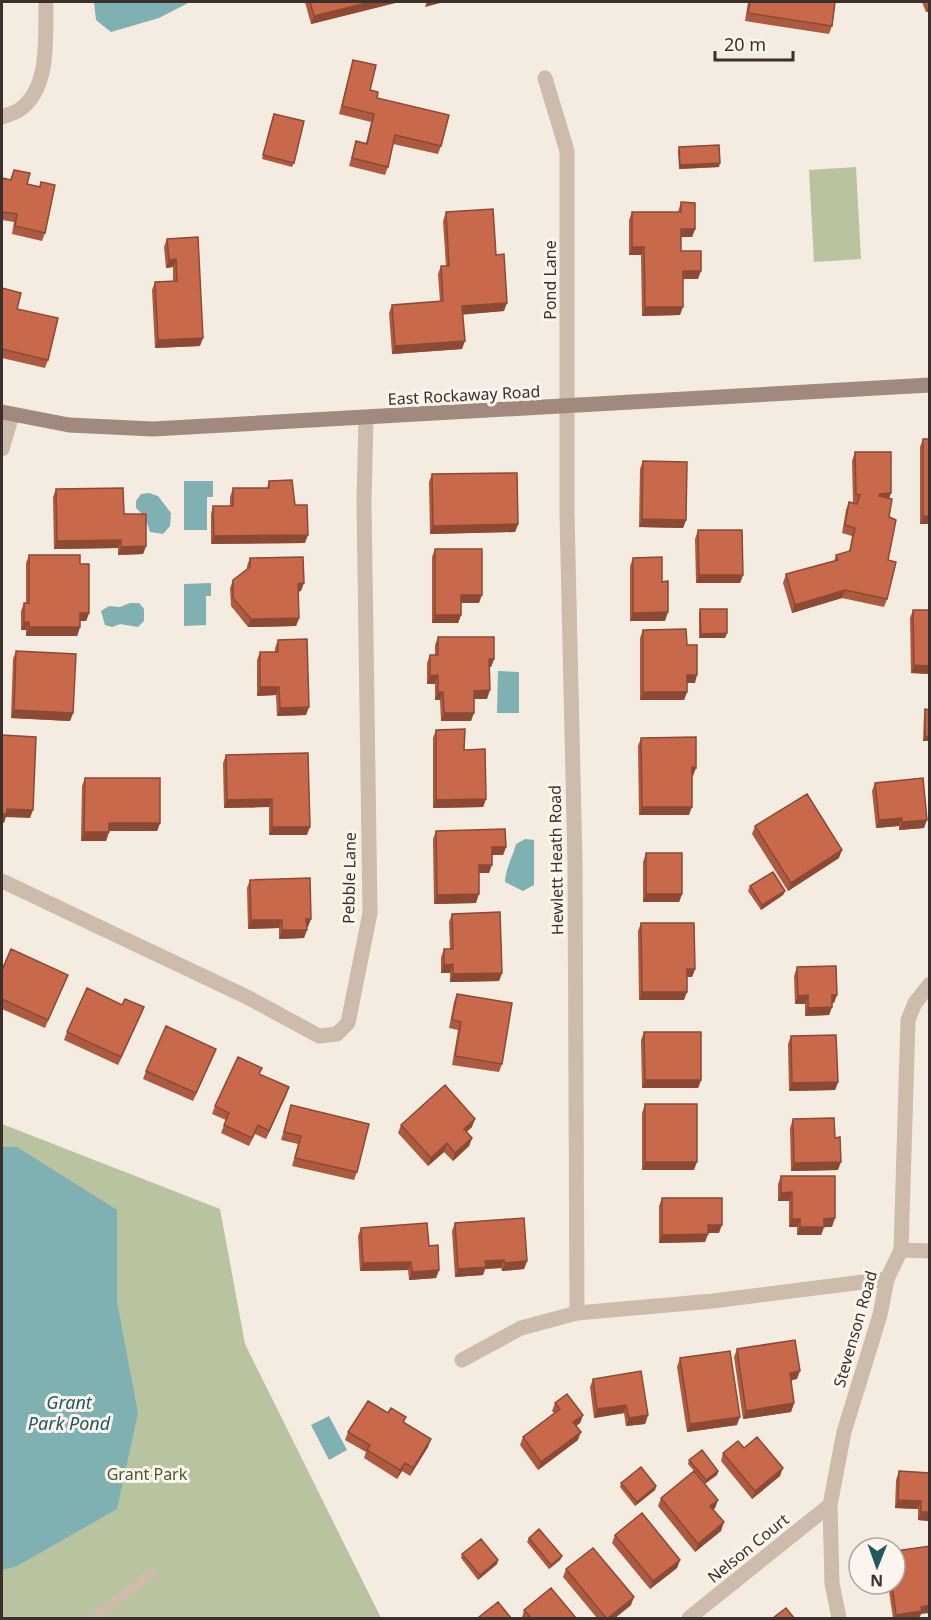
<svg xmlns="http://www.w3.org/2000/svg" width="931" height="1620" viewBox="0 0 931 1620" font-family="'Noto Sans',sans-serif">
<rect width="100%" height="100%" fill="#f4ebe1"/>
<path fill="#b8c4a0" d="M856,167L861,259L814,262L809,170Z
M2,1124L220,1209L245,1344L381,1618H2Z"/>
<path fill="#7fb0b2" d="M94,2H190L159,18L111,32L96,20Z
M184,481H213V497H207V530H184Z
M149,493L158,496L171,513L170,526L163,534L150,532L145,517L136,508V501L141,494Z
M211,583V596H206V625L184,626V584Z
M130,603H139L144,609V621L138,627L120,624L112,627L105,625L101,611L109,606L120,607Z
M498,671L519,672V713H497Z
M525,839L534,840V885L523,891L505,882C506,867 512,859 516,844Z
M2,1147H17L117,1210V1302L138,1413L117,1509L17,1566L2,1570Z
M329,1416L347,1450L329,1460L311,1425Z"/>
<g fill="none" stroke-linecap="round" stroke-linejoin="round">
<path stroke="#cdbbac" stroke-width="10" d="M94,1618L152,1573"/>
<path stroke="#cdbbac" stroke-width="15" d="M545,78L567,151V513L575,863L577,1313
M2,117C7,115 15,113 19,110C51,89 45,35 46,2
M2,449L12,415
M2,881L247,997L319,1036L337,1034L348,1023L370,913L364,502L366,418
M901,1250L930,1251
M462,1360L521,1328L577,1313L713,1301L887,1279
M689,1618L830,1505
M839,1618L832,1583L830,1505L844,1432L880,1315L887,1279L901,1250L908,1020L915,1003L930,984"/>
<path stroke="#a18a7d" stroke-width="15" d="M2,412L69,425L153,429L930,385"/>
</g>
<path fill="#ac5a40" d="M305,2H399L311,24Z
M748,2H835L832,26L829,34L745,21Z
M922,2H930V11L926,12Z
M353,60L370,90L377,98L441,146L438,154L393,144L388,167L385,175L349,166L356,141L366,143L371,122L339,114L351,68Z
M274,114L294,163L292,167L262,159Z
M679,147L719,167L679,169L678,151Z
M14,170L27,184L39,187L41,182L45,233L42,241L12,234L14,222L2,220V178L10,180Z
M681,202L695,229L692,237H681V251L698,279H683L680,315L642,316L641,255H629V220L632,212H678Z
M446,212L496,255L504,311L463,314L462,349L392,354L389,313L392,305L440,302L438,274L441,266H446L443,221Z
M198,237L200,346L155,348L152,290L155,282L173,281V267L166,268L164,247L167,239Z
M2,288L17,309L48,360L45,368L2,358Z
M923,439L930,524H920V447Z
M855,452L889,499L887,599L884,607L842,598L792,613L783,583L786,574L834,561L836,555L849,552L852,536L842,533L846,510L849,502L857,503L853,502L852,461Z
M643,461L686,520L683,528L639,527L640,469Z
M432,474L518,524L515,532L430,534L429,482Z
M269,481L295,505L305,543L211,544V514L213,506H230V497L233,488H267Z
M56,489L124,514L146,546L143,554L118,555V548L54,549L53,497Z
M698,530L743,575L740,583H696L695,539Z
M435,549L479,603H461V615L458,623H432V557Z
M29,555L80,564L89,613L86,621H80V627L77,636H26V630H21V611L24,603H26V563Z
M250,558L301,591L298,592L299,618L296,626L248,627L231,606L230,588L233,580L247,569V566Z
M633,558L662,582L665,621H630V566Z
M700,609L727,633L725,638H699V613Z
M913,610L930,674L911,673L910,618Z
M643,630L687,645L695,683H687V692L684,700H640V638Z
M438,637L494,659L491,667H489L487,699H474L471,721H441L440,700H435V684H427V663L430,655H435V645Z
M278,640L306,715L277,716L276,695L257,696V660L260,652H275V648Z
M16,651L73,713L70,721L11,718L13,659Z
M925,709L930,741H923L924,714Z
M436,730L464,750L486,799L483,807L433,808V738Z
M641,738L693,776H692L689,815H639L638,746Z
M226,755L307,835H269V807L224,808L223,763Z
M85,778L160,823L157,831H109L106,841H81L82,786Z
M875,783L924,828L899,830V826L876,828L872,791Z
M755,826L839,858L788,891L752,834Z
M436,831L506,847L503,855H492L489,873H479L476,903L434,904L433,839Z
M646,853L682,894L679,902H643V862Z
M250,880L308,927H307L304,938L279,939V928L248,929L247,888Z
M750,886L785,891L783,895L761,910L748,891Z
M452,914L502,973L499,981L450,982V973H441V957L444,949H450L449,922Z
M641,923L695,969L692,977H687L684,1000H639L638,931Z
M797,967L834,1003H832V1007L829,1015L805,1016V1004H795L794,976Z
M2,970L68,975L45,1028L2,1009Z
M457,994L502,1064L499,1072L452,1065L458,1030L449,1028L454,1002Z
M122,1005L144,1007L118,1065L64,1040L67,1032Z
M644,1032L701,1080L698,1088H642L641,1040Z
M791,1036L838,1082L835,1090L789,1091L788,1044Z
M216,1049L193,1101L143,1079L146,1071Z
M259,1074L289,1087L266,1139L255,1134L249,1146L221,1133L226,1120L212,1114L215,1106Z
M645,1104L694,1170H642V1113Z
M291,1105L357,1172L354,1180L292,1166L298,1144L281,1140Z
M793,1119L835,1138L838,1170L791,1171L790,1128Z
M401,1125L472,1127L466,1132L472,1138L469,1146L453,1161L444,1152L428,1166L398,1133Z
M781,1176L832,1227H824L821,1235H797V1227H789V1201H778V1184Z
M662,1198L719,1233H708L705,1242L659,1243V1206Z
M455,1223L527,1261L524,1269L502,1271L501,1268L485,1269L483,1275L455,1277L452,1231Z
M361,1228L429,1246L439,1270L436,1278L409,1280L408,1270L360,1271L358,1236Z
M737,1349L797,1379L791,1380L794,1403L791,1412L743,1419L734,1357Z
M680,1358L737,1425L687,1432L677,1367Z
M593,1379L648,1415L645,1424L626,1426L624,1413L594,1418L590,1387Z
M555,1403L583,1415L580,1423L576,1426L578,1440L538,1470L520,1445L523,1437L554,1413L552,1411Z
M404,1423L428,1447L410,1476L402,1471L397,1479L364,1458L366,1452L345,1440L348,1432Z
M723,1453L780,1476L752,1499L721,1461Z
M689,1460L718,1471L717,1475L705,1484L718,1500L715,1508L713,1509L721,1531L695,1552L658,1506L661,1498L694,1471L688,1464Z
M899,1471L930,1473V1521L918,1520V1509L895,1508L896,1480Z
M621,1483L656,1486L655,1490L635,1506L620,1487Z
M615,1535L680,1560L677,1568L650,1589L612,1543Z
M529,1538L562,1556L560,1560L549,1569L527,1542Z
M896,1551L921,1614L919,1618H893L888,1584H895Z
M462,1554L498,1560L497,1564L478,1580L461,1558Z
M566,1569L631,1605L615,1618H597L563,1577Z
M524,1610L576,1618H522Z"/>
<path fill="#8c4a34" d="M370,2H399L311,24L314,16Z
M427,2H445H444L425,7Z
M929,4H930V11L926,12Z
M720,163L719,167L679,169L680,165Z
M681,229H695L692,237H678Z
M632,247H644L641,255H629Z
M176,259L173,267L166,268L169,260Z
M683,271H701L698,279H680Z
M507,303L504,311L459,315L462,306Z
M645,307H683L680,315L642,316Z
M203,338L200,346L155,348L158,340Z
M465,341L462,349L392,354L395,346Z
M891,493L888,502H877L880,494Z
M923,516H930V524H920Z
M642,519L686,520L683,528L639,527Z
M518,524L515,532L430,534L433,526Z
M308,535L305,543L211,544L214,536Z
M121,540L118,548L54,549L57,541Z
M146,546L143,554L118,555L121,547Z
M699,575H743L740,583H696Z
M304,583L301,591L295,592L298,584Z
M845,590L842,598L792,613L795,605Z
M461,595H482L479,603H458Z
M668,612L665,621H630L633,613Z
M80,613H89L86,621H77Z
M435,615H461L458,623H432Z
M299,618L296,626L248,627L251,619Z
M24,622H29L26,630H21Z
M29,627H80L77,636H26Z
M727,633L725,638H699L701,634Z
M489,659H494L491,667H486Z
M914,665L930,666V674L911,673Z
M438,675L435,684H427L430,676Z
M687,675H697L695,683H684Z
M260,687H279L276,695L257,696Z
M490,690L487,699H471L474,691Z
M438,692H443L440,700H435Z
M643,692H687L684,700H640Z
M309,707L306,715L277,716L280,708Z
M14,710L73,713L70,721L11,718Z
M444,713H474L471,721H441Z
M925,736L930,737V741H923Z
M692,767L696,768L693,776H689Z
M272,799L269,807L224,808L227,800Z
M486,799L483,807L433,808L436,800Z
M642,807H692L689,815H639Z
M7,809L33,810L30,818L6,817L4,823L2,822V814Z
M902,818L899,826L876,828L879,820Z
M927,820L924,828L899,830L902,822Z
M109,823H160L157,831H106Z
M272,827H310L307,835H269Z
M84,832H109L106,841H81Z
M492,847H506L503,855H489Z
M842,850L839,858L788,891L791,883Z
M479,865H492L489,873H476Z
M785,891L783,895L761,910L762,905Z
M479,894L476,903L434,904L437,895Z
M646,894H682L679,902H643Z
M306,919H311L308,927H303Z
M251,920H282L279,928L248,929Z
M282,930H307L304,938L279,939Z
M453,964L450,973H441L444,965Z
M687,969H695L692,977H684Z
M502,973L499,981L450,982L453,974Z
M642,992H687L684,1000H639Z
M808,995L805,1004H795L798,996Z
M832,995H837L834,1003H829Z
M144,1007L141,1015L118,1065L121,1057Z
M832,1007L829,1015L805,1016L808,1008Z
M216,1049L213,1057L193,1101L196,1093Z
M645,1080H701L698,1088H642Z
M838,1082L835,1090L789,1091L792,1083Z
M289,1087L286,1096L266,1139L269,1131Z
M475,1119L472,1127L461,1137L464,1129Z
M472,1138L469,1146L453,1161L455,1153Z
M447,1143L444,1152L428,1166L431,1158Z
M645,1162H697L694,1170H642Z
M841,1162L838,1170L791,1171L794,1163Z
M792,1192L789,1201H778L781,1193Z
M835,1218L832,1227H821L824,1219Z
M792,1219H800L797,1227H789Z
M708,1225H722L719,1233H705Z
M800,1227H824L821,1235H797Z
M708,1234L705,1242L659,1243L662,1235Z
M504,1260L501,1268L485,1269L483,1275L455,1277L458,1269L485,1261Z
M527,1261L524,1269L502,1271L505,1263Z
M411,1262L408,1270L360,1271L363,1263Z
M439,1270L436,1278L409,1280L412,1272Z
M800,1371L797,1379L787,1381L790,1373Z
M794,1403L791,1412L743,1419L746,1411Z
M626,1405L624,1413L594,1418L597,1409Z
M583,1415L580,1423L570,1430L573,1422Z
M648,1415L645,1424L626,1426L629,1418Z
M740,1417L737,1425L687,1432L690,1424Z
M581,1432L578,1440L538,1470L541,1462Z
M431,1439L428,1447L410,1476L413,1468Z
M405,1463L402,1471L397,1479L400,1470Z
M783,1468L780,1476L752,1499L755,1491Z
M718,1471L717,1475L704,1484L706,1480Z
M656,1486L655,1490L635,1506L637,1502Z
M718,1500L715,1508L708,1514L710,1506Z
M898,1500L921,1501L918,1509L895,1508Z
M921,1512H930V1521L918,1520Z
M724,1522L721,1531L695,1552L698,1544Z
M562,1556L560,1560L549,1569L551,1565Z
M498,1560L497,1564L478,1580L480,1575Z
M680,1560L677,1568L650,1589L653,1581Z
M634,1597L631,1605L615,1618H608Z
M930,1605V1613L921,1614L919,1618H895L896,1615L921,1607Z"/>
<path fill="#c8694b" stroke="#8c4a34" stroke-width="1.5" d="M310,2H370L314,16Z
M750,2H835L832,26L748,13Z
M353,60L376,65L370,90L378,92L377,98L449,115L441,146L395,135L388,167L352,158L356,141L367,144L374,114L342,106Z
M274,114L304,121L294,163L263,155Z
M719,145L720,163L680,165L679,147Z
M14,170L30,173L27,184L40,187L41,182L55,185L45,233L15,226L17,214L2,212V178L11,180Z
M681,202L695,203V229H681V251H701V271H683V307H645L644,247H632V212H681Z
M493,209L496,255L504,254L507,303L462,306L465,341L395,346L392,305L443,301L441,266H449L446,212Z
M198,237L203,338L158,340L155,282L177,281L176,259L169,260L167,239Z
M2,288L21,293L17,309L58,318L48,360L2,349Z
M923,439H930V516H923Z
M855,452H891V493L880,494L879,496L892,499L889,517L896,520L888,560L896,562L887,599L845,590L795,605L786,574L838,560L836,555L850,551L855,528L845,525L849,502L857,504L860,495L856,494Z
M643,461L687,462L686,520L642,519Z
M517,473L518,524L433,526L432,474Z
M292,480L295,505H307L308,535L214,536L213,506H233V488H269V481Z
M123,488L124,514H146V546L121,547V540L57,541L56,489Z
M698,530H742L743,575H699Z
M435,549H482V595H461V615H435Z
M29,555H80V564H89V613H80V627H29V622H24V603H29Z
M303,557L304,583L298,584L299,618L251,619L233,598V580L250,567V558Z
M662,557V582L668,581V612L633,613V558Z
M700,609H727V633L701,634Z
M913,610H930V666L914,665Z
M686,629L687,645H697V675H687V692H643V630Z
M438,637H494V659H489L490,690L474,691V713H444L443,692H438V675L430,676V655H438Z
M307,639L309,707L280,708L279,687H260V652H278V640Z
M16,651L76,654L73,713L14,710Z
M925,709L930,710V737L925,736Z
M465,729L464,750L485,749L486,799L436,800V730Z
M2,735L36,737L33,810L7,809V814H2Z
M696,737V768L692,767V807H642L641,738Z
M308,753L310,827H272V799L227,800L226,755Z
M85,778H160V823H109V832H84Z
M923,778L927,820L902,822V818L879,820L875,783Z
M807,794L842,850L791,883L755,826Z
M505,829L506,847H492V865H479V894L437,895L436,831Z
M646,853H682V894H646Z
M773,872L785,891L762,905L750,886Z
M310,878L311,919H306L307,930H282V920H251L250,880Z
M500,912L502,973L453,974V964L444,965V949H453L452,914Z
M641,923H694L695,969H687V992H642Z
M11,949L68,975L48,1020L2,999V970Z
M836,966L837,995H832V1007L808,1008V995L798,996L797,967Z
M87,988L122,1005L125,999L144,1007L121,1057L67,1032Z
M457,994L512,1003L502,1064L455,1056L461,1022L452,1020Z
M166,1026L216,1049L196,1093L146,1071Z
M644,1032H701V1080H645Z
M836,1035L838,1082L792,1083L791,1036Z
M238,1057L262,1068L259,1074L289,1087L269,1131L258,1125L252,1138L224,1125L229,1113L215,1106Z
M445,1085L475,1119L464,1129L472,1138L455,1153L447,1143L431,1158L401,1125Z
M645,1104H697V1162H645Z
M291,1105L369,1124L357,1172L295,1158L301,1136L284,1132Z
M834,1118L835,1138L840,1137L841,1162L794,1163L793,1119Z
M781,1176H835V1218L824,1219V1227H800V1219H792V1192L781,1193Z
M662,1198H722V1225H708V1234L662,1235Z
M524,1218L527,1261L505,1263L504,1260L485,1261L486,1267L458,1269L455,1223Z
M427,1223L429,1246L438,1245L439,1270L412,1272L411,1262L363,1263L361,1228Z
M795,1340L800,1371L790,1373L794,1403L746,1411L737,1349Z
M730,1351L740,1417L690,1424L680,1358Z
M641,1371L648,1415L629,1418L626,1405L597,1409L593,1379Z
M567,1394L583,1415L573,1422L581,1432L541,1462L523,1437L560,1409L555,1403Z
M368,1401L388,1413L391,1408L406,1417L403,1422L431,1439L413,1468L405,1463L400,1470L367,1450L370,1445L348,1432Z
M757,1437L783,1468L755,1491L723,1453L738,1441L744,1448Z
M702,1450L718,1471L706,1480L689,1460Z
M641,1467L656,1486L637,1502L621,1483Z
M694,1471L718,1500L710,1506L724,1522L698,1544L661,1498Z
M899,1471L930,1473V1512H921V1501L898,1500Z
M642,1513L680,1560L653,1581L615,1535Z
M539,1529L562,1556L551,1565L529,1538Z
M481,1539L498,1560L480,1575L462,1554Z
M930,1546V1605L921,1607L922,1611L896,1615L892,1584H895V1563L897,1562L896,1551Z
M593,1548L634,1597L608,1618H606L566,1569Z
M551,1588L576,1618H531L524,1610Z
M498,1602L511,1618H480L479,1617Z
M786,1608L794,1618H773Z"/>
<g text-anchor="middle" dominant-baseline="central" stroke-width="6" stroke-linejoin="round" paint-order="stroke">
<g font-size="16" fill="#3b302b" stroke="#fbf5ee">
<text transform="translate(550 280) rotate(-90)">Pond Lane</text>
<text transform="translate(464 395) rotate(-3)">East Rockaway Road</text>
<text transform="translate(556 860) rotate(-91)">Hewlett Heath Road</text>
<text transform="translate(349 878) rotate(-89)">Pebble Lane</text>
<text transform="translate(855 1329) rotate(-74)">Stevenson Road</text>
<text transform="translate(748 1548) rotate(-39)">Nelson Court</text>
</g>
<g font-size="16" fill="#4a5a2e" stroke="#fbf5ee">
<text x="147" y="1474">Grant Park</text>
</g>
<g font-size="18" font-style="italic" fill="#1f5a5e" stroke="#fbf5ee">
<text x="69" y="1402">Grant<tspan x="69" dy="21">Park Pond</tspan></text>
</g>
</g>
<rect width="931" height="1620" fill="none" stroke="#3b302b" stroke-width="6"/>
<g transform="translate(877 1566) rotate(181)"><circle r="28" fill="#fbf5ee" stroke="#aea6a0" stroke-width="1.5"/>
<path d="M0-4.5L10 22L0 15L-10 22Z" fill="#1f5a5e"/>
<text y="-9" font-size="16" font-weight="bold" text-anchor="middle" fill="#3b302b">N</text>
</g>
<path d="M715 51v9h78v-9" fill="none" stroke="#3b302b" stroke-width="3"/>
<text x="724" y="51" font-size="18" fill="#3b302b" stroke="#fbf5ee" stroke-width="4.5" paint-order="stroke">20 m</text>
</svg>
